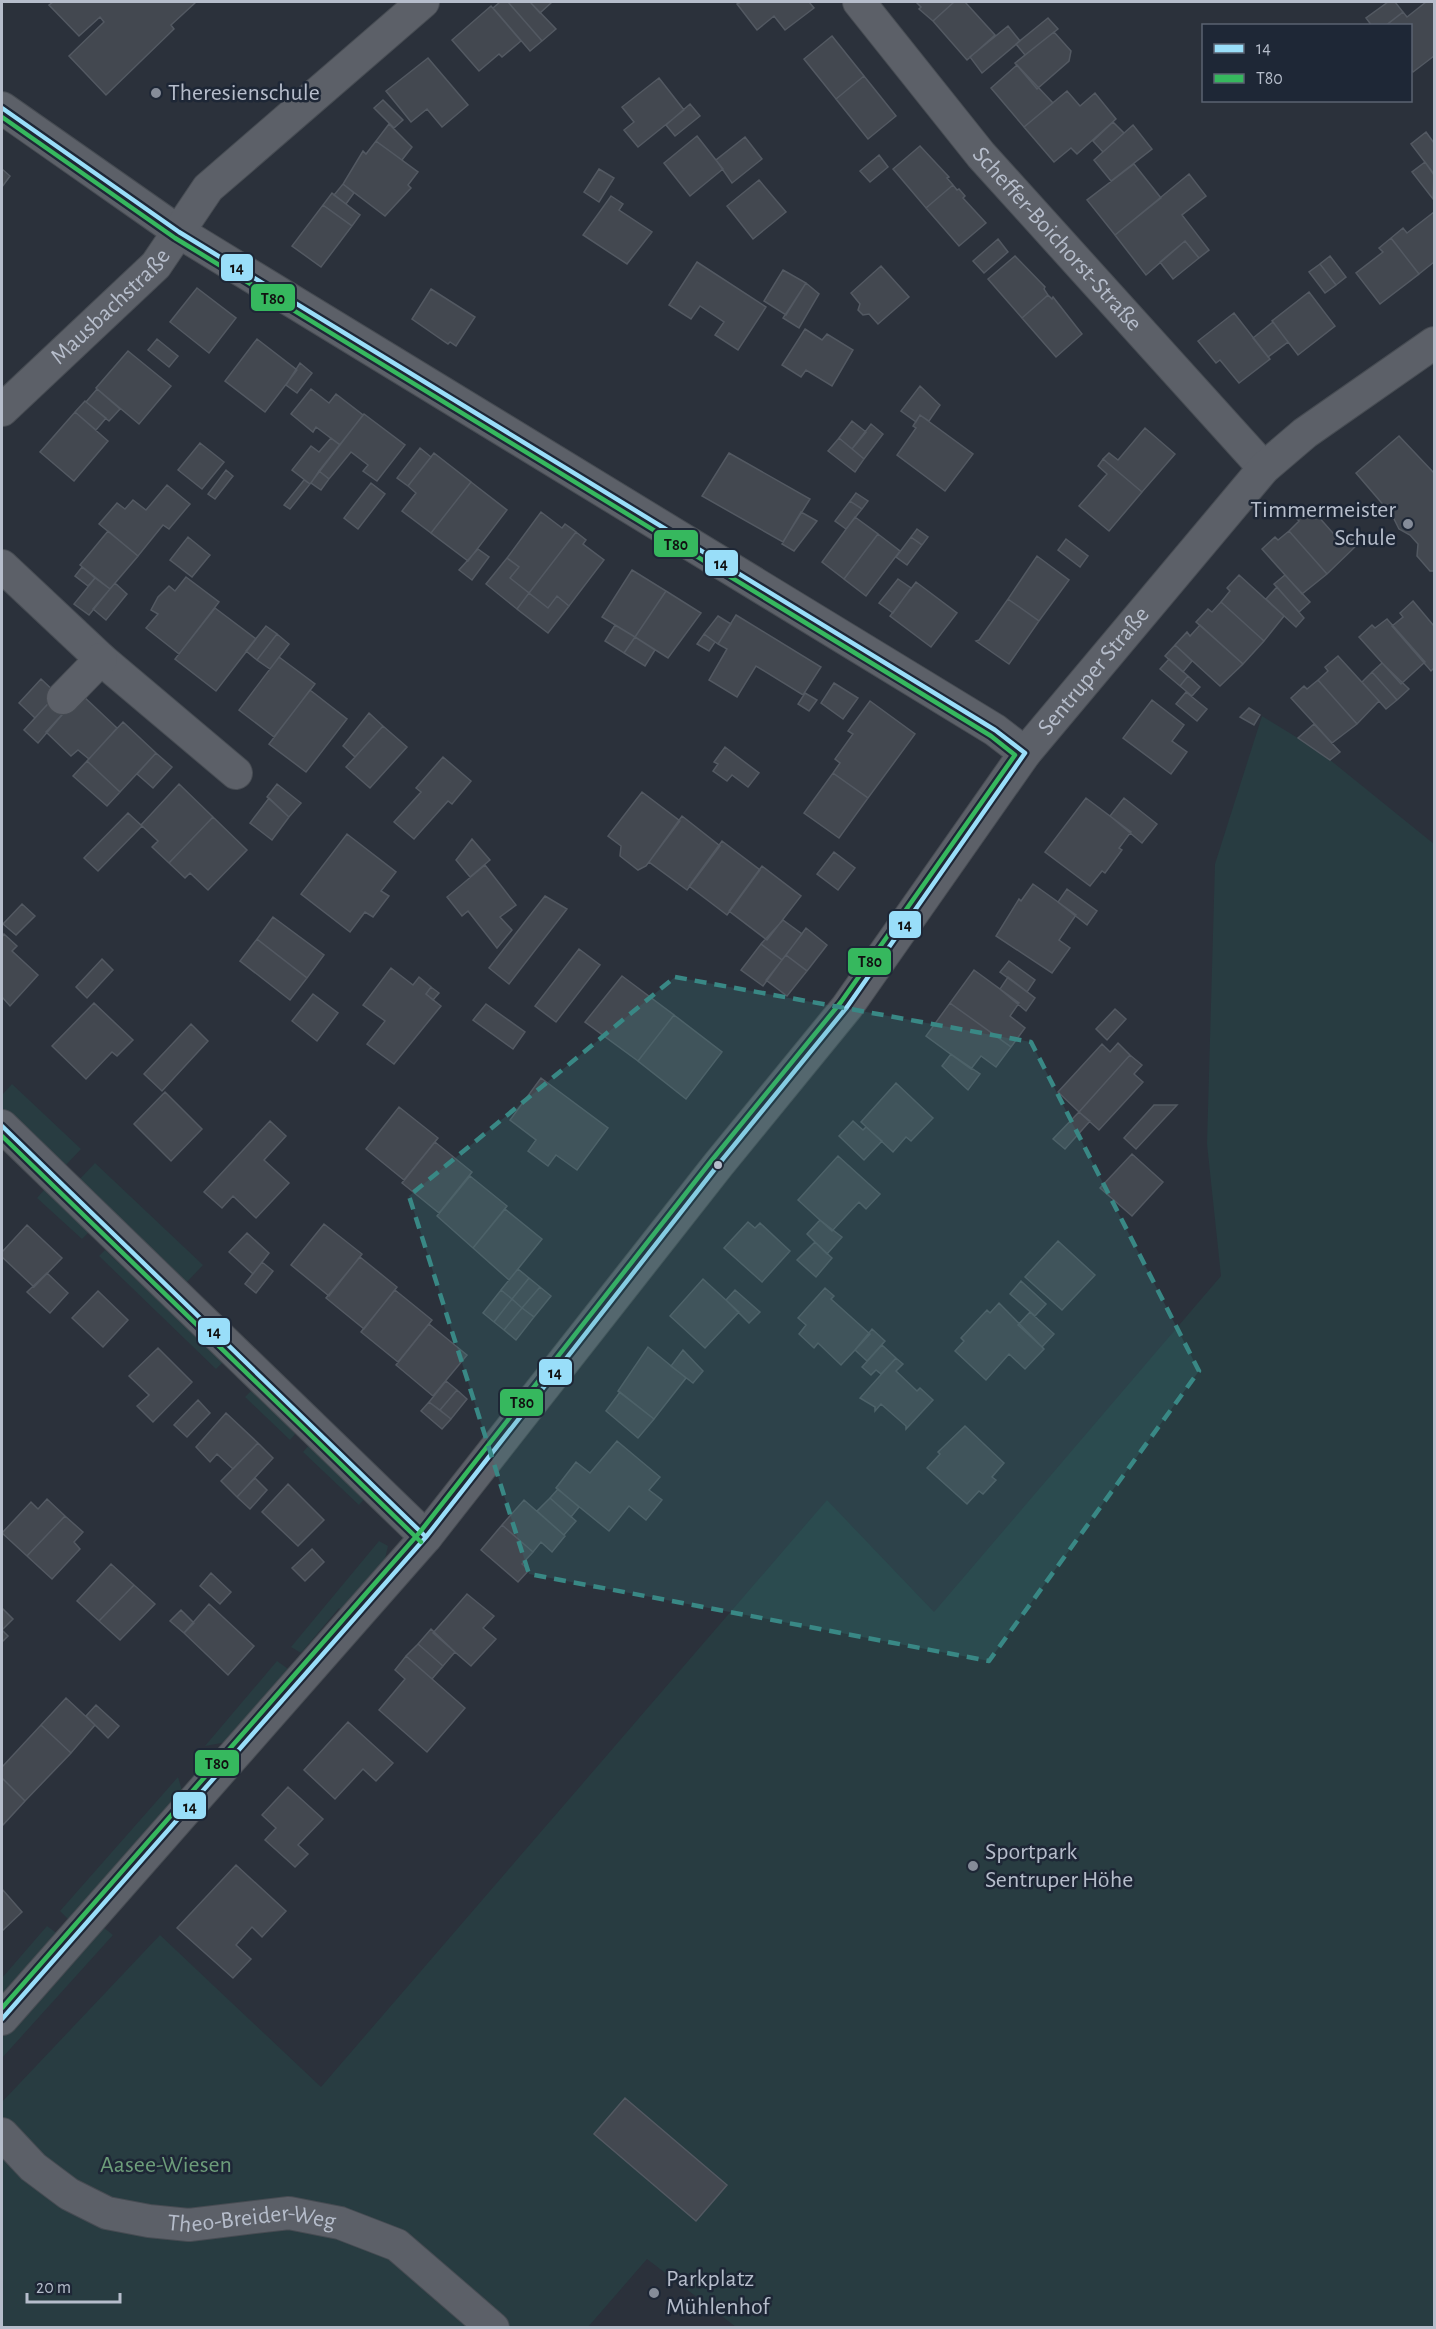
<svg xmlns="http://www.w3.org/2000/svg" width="1436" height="2329" viewBox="0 0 1436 2329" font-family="'Alegreya Sans',sans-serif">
<rect width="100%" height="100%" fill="#2b313b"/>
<path fill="#283c41" d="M1262,716L1319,751L1434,844V2327H736L647,2259L588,2327H2V2102L160,1935L321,2087L827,1500L934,1612L1221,1276L1207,1144L1215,864Z
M12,1084L81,1149L65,1166L2,1108V1095Z
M95,1163L203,1265L186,1283L78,1181Z
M44,1190L89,1232L82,1239L37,1198Z
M105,1250L223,1362L216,1369L99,1256Z
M252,1390L297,1432L290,1440L245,1397Z
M310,1444L366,1497L359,1505L303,1452Z
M379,1541L388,1546L383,1567L345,1613L339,1608L301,1653L291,1647Z
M277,1661L291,1671L227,1742L205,1746Z
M178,1777L183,1794L70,1921L60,1911Z
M47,1926L59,1935L2,1998V1978Z
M103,1927L113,1935L2,2058V2033Z"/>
<path fill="#434850" stroke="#535962" stroke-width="1.5" d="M53,2H196L171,25L174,29L106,95L69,56L104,22L100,17L79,36L49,5Z
M500,2H508L542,41L530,51L493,8Z
M508,2H530L556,29L542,41Z
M530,2H552L540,13Z
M741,2H809L814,8L785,30L774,16L757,30L737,4Z
M916,2H954L933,21L919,9L921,7Z
M954,2H965L995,35L967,60L933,21Z
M1388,2H1395L1403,12L1385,26H1372L1366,18Z
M1426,2H1434V56L1413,72L1410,68V26H1385L1403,12L1407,17Z
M491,6L521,41L502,57L499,54L479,71L452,40Z
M1048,18L1058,29L1025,55L1016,44Z
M1008,26L1020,41L982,73L970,57Z
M1054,32L1071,51L1069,61L1037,89L1015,63Z
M832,36L864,76L836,99L804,59Z
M428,58L468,105L442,127L427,109L411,122L386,91Z
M1017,65L1053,103L1024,127L991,88Z
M864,76L896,116L868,139L836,99Z
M659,78L684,110L638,147L624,130L634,122L622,107Z
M1067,91L1080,106L1095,93L1116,119L1077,154L1071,148L1054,162L1024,127Z
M383,100L403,120L394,128L374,108Z
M690,104L700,116L675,136L666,125Z
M1113,122L1124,133L1103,152L1093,141Z
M389,124L412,147L402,160L376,141Z
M1133,125L1152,149L1111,181L1094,160Z
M1426,132L1434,143V174L1411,144Z
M697,136L723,169L690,196L664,163Z
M745,137L762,159L732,183L716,160Z
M376,141L418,172L408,185L411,188L385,216L343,184L363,151L366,154Z
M920,146L949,177L947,178L953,185L926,208L893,169Z
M879,155L888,167L870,182L860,171Z
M1425,162L1434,175L1433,199L1412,172Z
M1134,164L1161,198L1115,235L1087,200Z
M2,169L10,176L2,187Z
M599,169L614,178L599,202L584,192Z
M1189,174L1206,196L1182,215L1209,250L1199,258L1185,241L1146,275L1115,235Z
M759,180L786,212L753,239L727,206Z
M343,184L354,193L346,204L334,195Z
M953,185L957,190L959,189L965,196L963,198L986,223L959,246L926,208Z
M332,193L360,215L352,226L323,205Z
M611,196L623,204L619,210L652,232L627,264L583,235Z
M323,205L352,226L321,267L292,246Z
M1434,212V262L1419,274L1391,238L1403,228L1407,233Z
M1391,238L1419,274L1380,304L1356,273L1383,252L1379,248Z
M998,239L1008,252L984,273L973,261Z
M1185,241L1199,258L1173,279L1160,262Z
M1015,256L1045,287L1044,289L1048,295L1022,318L988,279Z
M1330,256L1346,277L1336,285L1320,264Z
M697,262L766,307L738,350L715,335L724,322L700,306L691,319L669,305Z
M1320,264L1336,285L1325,293L1309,272Z
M881,266L909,297L878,324L869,314L863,315L858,310L860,304L851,293Z
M783,270L806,283L786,315L764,301Z
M806,283L819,294L799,328L783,318Z
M197,288L236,318L209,353L170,322Z
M431,289L475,317L456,346L450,342L448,344L412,319Z
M1309,292L1335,326L1298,355L1272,321Z
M1048,295L1052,299L1053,297L1082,334L1056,357L1022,318Z
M1234,313L1270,359L1239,383L1220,360L1216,363L1198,341Z
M1273,322L1288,342L1268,357L1253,338Z
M805,329L822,340L827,334L853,350L832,386L806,370L801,377L782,365Z
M157,339L178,356L169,367L148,350Z
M257,339L297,370L265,412L225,381Z
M128,351L171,386L139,424L96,388Z
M300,363L312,373L297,393L286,385Z
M920,386L940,405L929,421L920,415L916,422L901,411Z
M97,389L120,409L109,421L86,402Z
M311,389L329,403L336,394L363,415L340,445L316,427L313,432L291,414Z
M85,401L106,418L96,430L75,412Z
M75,412L108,441L74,481L40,452Z
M364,414L405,445L377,481L363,471L368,465L351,452L329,479L319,471Z
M920,415L973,454L945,491L897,455L916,428L913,426Z
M852,421L866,432L852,449L839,438Z
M871,424L883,434L864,459L852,449Z
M1145,428L1175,454L1142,492L1103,459L1109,453L1118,460Z
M1399,436L1434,473V571H1430L1417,556L1418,544L1410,535L1399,529L1392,515L1356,473Z
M331,438L340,445L310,484L292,470L311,446L319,452Z
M839,438L864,459L855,472L828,451Z
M200,443L224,462L202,489L178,470Z
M420,448L431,457L408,486L397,478Z
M434,453L471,482L431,533L402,511L416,493L408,486Z
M729,453L810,499L783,542L702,496Z
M1103,459L1142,492L1109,531L1079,506L1107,474L1098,466Z
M226,470L233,476L215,499L208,494Z
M319,471L329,479L321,490L311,483Z
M304,480L310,484L290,509L284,505Z
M471,482L507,510L468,561L431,533Z
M371,483L385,494L358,529L344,518Z
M167,485L190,504L169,529L163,525L138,556L99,524L117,503L125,509L133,500L146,510Z
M856,493L868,501L862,509L850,501Z
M850,501L862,509L846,529L835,521Z
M1309,506L1340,541L1349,533L1358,544L1327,574L1289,531L1299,521L1296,518Z
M541,512L562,528L565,524L576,532L529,593L510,578L519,567L507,558Z
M801,512L817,521L794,551L782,544Z
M855,517L878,534L844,579L822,562Z
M917,529L928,537L922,545L911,537Z
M108,531L138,556L110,589L80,565Z
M1289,531L1327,574L1302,594L1262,549L1275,537L1278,540Z
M576,532L586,540L583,544L604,560L569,606L557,596L548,608L529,593Z
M878,534L900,551L866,596L844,579Z
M188,537L210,555L192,577L170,560Z
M911,537L922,545L907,565L896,557Z
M1066,539L1088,556L1080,567L1058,550Z
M478,549L489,557L472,580L459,570Z
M1037,556L1069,580L1039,621L1008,599Z
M507,558L519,567L510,578L529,593L517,609L486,584Z
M82,567L95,578L88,586L75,576Z
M632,570L666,591L635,637L602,617Z
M1239,575L1284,616L1264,641L1221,602L1230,591L1227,588Z
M1285,575L1310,602L1299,612L1274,584Z
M186,577L219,602L179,654L146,628L158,614L151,610L158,597L169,586L175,591Z
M95,578L110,589L89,615L74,604Z
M898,579L911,588L893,613L879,603Z
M916,582L957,613L931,647L890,616Z
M115,583L127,594L106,620L93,609Z
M1277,587L1304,618L1296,627L1266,599Z
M666,591L701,613L668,658L635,637Z
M529,593L548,608L557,596L569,606L548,633L517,609Z
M1008,599L1039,621L1009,664L976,641L979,640Z
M1413,601L1434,626V668L1431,671L1392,626L1403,617L1400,613Z
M1221,602L1264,641L1243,664L1196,622L1208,609L1212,612Z
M215,608L256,639L216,691L175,659Z
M736,615L821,667L803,695L756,666L737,697L709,680L727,649L718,644Z
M718,616L731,624L718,644L704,634Z
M1387,619L1425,662L1401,684L1359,637L1372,625L1375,628Z
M615,625L635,637L624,653L605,641Z
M1200,625L1243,664L1220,686L1175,645L1187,632L1190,636Z
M266,626L277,634L257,660L246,651Z
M277,634L289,644L270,669L257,660Z
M704,634L715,642L709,651L697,644Z
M635,637L655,650L645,666L624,653Z
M1175,645L1192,661L1183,672L1165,656Z
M1338,656L1379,701L1357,724L1318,680L1328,671L1325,667Z
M279,657L315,684L274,737L239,710Z
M1169,659L1188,676L1180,686L1160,669Z
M1382,663L1409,689L1397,700L1372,672Z
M1372,672L1397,700L1386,709L1362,682Z
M1188,676L1200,687L1192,696L1180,686Z
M41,679L57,694L35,718L19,703Z
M1318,680L1357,724L1332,743L1291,698L1304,686L1307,689Z
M834,683L858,698L843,719L821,703Z
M310,690L347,719L306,772L269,744Z
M1186,692L1207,709L1197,721L1176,704Z
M805,693L817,700L809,711L798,704Z
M81,694L117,728L89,759L78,750L71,756L46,732Z
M55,696L68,708L38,743L24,730Z
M1152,700L1184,725L1172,741L1187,752L1171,774L1123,738Z
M870,701L915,734L868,798L833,773L840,763L835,759L853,734L848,731Z
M1249,708L1260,715L1254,725L1240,717Z
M369,713L383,726L355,757L343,746Z
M123,722L156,753L120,792L87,761Z
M1314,724L1340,752L1330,760L1298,738Z
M383,726L407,747L370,788L346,767Z
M725,747L759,773L748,787L732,775L727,781L713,771L718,764L714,762Z
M156,753L172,767L153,788L137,774Z
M443,757L471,781L452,804L448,801L414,839L394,822L421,792L416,788Z
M87,761L120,792L107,806L73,776Z
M833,773L868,798L839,838L804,813Z
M179,784L213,817L169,863L152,847L158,841L141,825Z
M277,784L301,803L289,817L267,797Z
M642,792L680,821L646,866L638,870L620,856L621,846L608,836Z
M269,798L289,817L272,840L250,823Z
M1086,798L1131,832L1119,848L1122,850L1105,873L1102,871L1090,886L1045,852Z
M1124,798L1157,824L1142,843L1110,816Z
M128,813L142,826L98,871L84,858Z
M682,816L720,846L687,890L649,862Z
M213,817L247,850L208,890L190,873L185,878L169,863Z
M347,834L396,872L381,891L389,896L373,917L365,912L350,932L301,894Z
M472,839L490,860L470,877L456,860Z
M722,841L760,870L727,915L689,886Z
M834,852L855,868L838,890L817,874Z
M485,865L516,905L500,917L512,930L497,948L468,911L462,916L447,897Z
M762,866L801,896L767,940L729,911Z
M1033,884L1076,915L1059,940L1070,948L1052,973L996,936L1019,899L1021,901Z
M1067,889L1097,911L1087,925L1058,902Z
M545,896L567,909L509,984L489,968Z
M22,904L35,916L16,935L3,924Z
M273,917L324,955L307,978L257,939Z
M783,920L802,934L782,960L761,944Z
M806,928L827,945L807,971L786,955Z
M4,934L17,946L12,951L38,975L10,1006L2,997V937Z
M257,939L307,978L290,1000L240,961Z
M761,944L782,960L763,986L741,970Z
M579,949L600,965L556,1022L535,1006Z
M786,955L807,971L787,996L766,980Z
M102,959L113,970L87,998L76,987Z
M1009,961L1035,980L1027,992L1000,972Z
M391,968L413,985L419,977L431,987L426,994L441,1006L394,1064L367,1044L385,1021L363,1005Z
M974,970L1019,1003L1010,1016L1025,1028L1011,1047L950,1003Z
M622,976L674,1015L638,1061L585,1022Z
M1008,977L1035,998L1026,1011L1000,989Z
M431,987L439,993L433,1000L426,994Z
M313,994L338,1013L317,1041L292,1021Z
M94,1003L133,1040L117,1056L112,1052L86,1079L52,1046Z
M950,1003L1011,1047L996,1067L981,1056L971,1069L926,1036Z
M486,1004L525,1032L513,1049L473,1020Z
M1115,1009L1126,1019L1107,1040L1096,1029Z
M674,1015L722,1052L686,1099L638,1061Z
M191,1024L208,1041L162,1091L144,1074Z
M1118,1043L1130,1055L1079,1112L1058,1092L1102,1044L1110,1052Z
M951,1054L980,1074L968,1090L942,1066Z
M1130,1055L1142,1065L1134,1074L1143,1082L1099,1130L1079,1112Z
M541,1078L608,1128L577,1170L556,1155L548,1166L528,1151L536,1140L510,1120Z
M896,1083L933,1118L911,1141L906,1137L893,1152L861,1122Z
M165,1092L202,1129L171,1161L134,1124Z
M1154,1105H1177L1136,1149L1124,1138Z
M399,1107L438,1138L404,1180L366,1149Z
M1079,1112L1090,1121L1065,1149L1053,1139Z
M270,1121L286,1136L264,1160L289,1183L256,1218L233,1196L222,1208L204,1192Z
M853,1121L863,1130L866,1127L882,1141L864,1160L839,1136Z
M435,1142L472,1172L439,1213L402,1183Z
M1132,1154L1163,1182L1132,1216L1100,1188Z
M838,1156L880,1194L866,1209L859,1202L832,1231L798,1200Z
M470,1176L507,1206L473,1248L437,1216Z
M505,1209L542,1239L509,1280L473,1248Z
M820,1220L842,1237L827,1254L807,1234Z
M748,1222L755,1228L760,1223L790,1251L762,1282L724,1248Z
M324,1224L362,1254L329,1296L291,1265Z
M27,1225L62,1258L34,1287L2,1257V1252Z
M247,1233L269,1253L253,1274L229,1252Z
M1058,1241L1095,1275L1062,1310L1025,1277Z
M815,1242L832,1258L816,1277L797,1260Z
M360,1257L397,1287L364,1329L326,1298Z
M262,1262L273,1271L256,1293L245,1284Z
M518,1269L529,1278L512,1299L501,1290Z
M47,1273L68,1293L50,1313L27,1292Z
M529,1278L540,1287L522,1308L512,1299Z
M703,1279L739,1312L705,1348L670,1316Z
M1021,1281L1046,1304L1035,1316L1010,1294Z
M540,1287L551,1296L534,1317L522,1308Z
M825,1288L834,1296L831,1299L870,1334L841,1365L818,1343L814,1348L799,1334L806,1325L798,1318Z
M395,1290L432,1320L398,1362L361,1332Z
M501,1290L512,1299L494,1322L483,1313Z
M735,1290L760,1312L749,1323L726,1300Z
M98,1291L128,1320L103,1347L72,1318Z
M512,1299L522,1308L504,1330L494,1322Z
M999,1303L1044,1349L1025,1369L1009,1354L986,1380L955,1351L964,1341L961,1338L987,1310L990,1313Z
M522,1308L534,1317L516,1340L504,1330Z
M1030,1312L1054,1334L1042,1347L1018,1325Z
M429,1324L467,1355L433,1396L396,1365Z
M872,1329L885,1341L867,1361L855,1350Z
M882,1345L896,1358L881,1374L876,1370L871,1375L862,1367Z
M648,1347L686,1378L654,1419L618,1391Z
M158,1348L192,1382L153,1422L137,1406L149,1395L129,1376Z
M683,1350L703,1371L693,1383L671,1366Z
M896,1358L903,1364L896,1371L917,1391L920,1388L933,1400L906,1429V1426L881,1404L875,1411V1407L860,1398Z
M446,1381L457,1390L440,1410L429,1402Z
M457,1390L467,1399L451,1419L440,1410Z
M620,1392L654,1419L638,1438L606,1411Z
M198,1400L210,1413L187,1437L174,1425Z
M429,1402L451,1419L442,1429L421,1411Z
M226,1413L258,1443L233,1469L217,1454L210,1462L196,1447Z
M965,1426L1004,1463L992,1477L996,1480L983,1494L979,1491L967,1504L927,1468L940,1454L938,1452Z
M617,1441L660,1477L649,1490L662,1500L646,1520L629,1506L609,1531L556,1488L576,1462L590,1473Z
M258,1443L273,1458L237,1497L221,1481Z
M255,1478L267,1490L250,1509L237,1497Z
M288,1484L324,1520L298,1546L262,1512Z
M558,1489L579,1507L571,1517L550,1498Z
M550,1498L576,1521L564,1535L537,1511Z
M47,1499L65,1516L27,1556L2,1533L31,1502L38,1509Z
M524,1500L565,1536L552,1552L541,1542L533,1552L502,1525Z
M65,1516L83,1532L74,1542L80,1549L52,1579L27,1556Z
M502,1525L533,1552L522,1564L529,1570L518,1582L481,1550Z
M312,1549L324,1562L305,1581L292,1568Z
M111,1564L134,1585L99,1621L77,1601Z
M211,1573L231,1592L220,1604L200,1586Z
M134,1585L155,1604L120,1640L99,1621Z
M467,1594L494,1616L483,1628L496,1639L471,1666L433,1633Z
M209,1604L254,1646L228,1675L184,1633Z
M2,1608L13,1619L2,1630Z
M181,1610L194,1623L184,1633L170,1621Z
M431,1629L455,1652L443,1666L418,1644Z
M2,1630L8,1636L2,1642Z
M418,1644L443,1666L432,1679L406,1656Z
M406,1656L465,1708L427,1752L379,1710L405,1679L395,1670Z
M66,1698L95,1725L71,1753L41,1725Z
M96,1705L119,1726L108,1738L86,1716Z
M348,1722L393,1763L376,1781L363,1769L335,1799L304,1770Z
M41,1725L71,1753L25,1801L2,1778V1767Z
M2,1778L25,1801L2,1826Z
M288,1787L323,1819L298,1845L308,1854L295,1867L265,1840L276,1828L262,1815Z
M236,1865L286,1911L262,1937L252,1927L236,1945L251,1959L233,1978L177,1928Z
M2,1889L22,1912L2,1931Z
M625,2098L727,2185L696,2221L594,2134Z"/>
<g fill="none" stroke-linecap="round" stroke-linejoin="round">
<defs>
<g id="street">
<path id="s1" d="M859,2L981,155L1264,468"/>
<path d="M2,108L179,232L995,730L1025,753"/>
<path id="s2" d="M2,410L156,265L208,188L423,2"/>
<path d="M2,566L101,659L236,773"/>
<path d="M63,698L101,659"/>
<path d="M2,1126L426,1537"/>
<path id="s3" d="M2,2019L426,1537L718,1165L847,1007L1025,753L1264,468L1305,433L1434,343"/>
<path id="s4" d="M2,2134L33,2167L69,2194L107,2213L149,2221L189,2225L289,2213L340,2223L397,2245L493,2328"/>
</g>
</defs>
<use href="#street" stroke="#474c53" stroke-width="34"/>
<use href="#street" stroke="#5c6068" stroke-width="32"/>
<defs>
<path id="bus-1" d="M2,108L179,232L995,730L1025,753L847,1007L718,1165L426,1537L2,2019
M2,1126L426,1537"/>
<path id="bus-2" d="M2,117L175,238L991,736L1015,755L841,1002L712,1160L420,1532L2,2008
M2,1136L421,1542"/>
</defs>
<use href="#bus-1" stroke="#1e2736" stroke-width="9"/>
<use href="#bus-2" stroke="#1e2736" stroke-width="9"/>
<use href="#bus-1" stroke="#99def9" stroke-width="4.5"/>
<use href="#bus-2" stroke="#36b85e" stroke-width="4.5"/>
</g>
<path fill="#398885" fill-opacity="0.2" stroke="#398885" stroke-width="4.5" stroke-dasharray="12 8" stroke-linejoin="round" d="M675,977L1031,1042L1199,1371L989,1661L529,1574L409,1196Z"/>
<g fill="#858c99" stroke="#1e2736" stroke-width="2">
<circle cx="156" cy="93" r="6"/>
<circle cx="1408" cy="524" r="6"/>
<circle cx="973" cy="1866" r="6"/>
<circle cx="654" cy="2293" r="6"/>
</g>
<circle fill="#b6bdcb" stroke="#1e2736" stroke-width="2" cx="718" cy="1165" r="5"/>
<g text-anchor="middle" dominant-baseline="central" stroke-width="5" stroke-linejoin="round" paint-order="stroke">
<g font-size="24" fill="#b6bdcb" stroke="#1e2736" text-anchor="start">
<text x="168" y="93">Theresienschule</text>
<text x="1396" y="510" text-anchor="end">Timmermeister<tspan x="1396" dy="28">Schule</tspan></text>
<text x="985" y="1852">Sportpark<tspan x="985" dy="28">Sentruper Höhe</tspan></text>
<text x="666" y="2279">Parkplatz<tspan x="666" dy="28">Mühlenhof</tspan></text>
</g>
<g font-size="24" fill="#b6bdcb" stroke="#1e2736">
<text stroke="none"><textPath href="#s1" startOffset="309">Scheffer-Boichorst-Straße</textPath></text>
<text stroke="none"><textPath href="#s2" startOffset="150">Mausbachstraße</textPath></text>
<text stroke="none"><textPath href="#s3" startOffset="1736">Sentruper Straße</textPath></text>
<text stroke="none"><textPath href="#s4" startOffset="279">Theo-Breider-Weg</textPath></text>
</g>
<g font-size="24" fill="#6d9d7a" stroke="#1e2736">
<text x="166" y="2165">Aasee-Wiesen</text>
</g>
</g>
<g stroke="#1e2736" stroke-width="2">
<rect x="220" y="253" width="34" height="29" rx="6" fill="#99def9"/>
<rect x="250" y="283" width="46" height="29" rx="6" fill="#36b85e"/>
<rect x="653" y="529" width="46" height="29" rx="6" fill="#36b85e"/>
<rect x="704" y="549" width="35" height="28" rx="6" fill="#99def9"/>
<rect x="888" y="910" width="34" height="29" rx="6" fill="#99def9"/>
<rect x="847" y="947" width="45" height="29" rx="6" fill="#36b85e"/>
<rect x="197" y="1317" width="34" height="29" rx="6" fill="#99def9"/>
<rect x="538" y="1358" width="35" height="28" rx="6" fill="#99def9"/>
<rect x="499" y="1388" width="45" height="29" rx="6" fill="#36b85e"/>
<rect x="194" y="1749" width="46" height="28" rx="6" fill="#36b85e"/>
<rect x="172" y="1791" width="35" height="29" rx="6" fill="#99def9"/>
</g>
<g font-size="16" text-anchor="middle" font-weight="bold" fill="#111">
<text x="237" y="273">14</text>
<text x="273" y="304">T80</text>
<text x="676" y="550">T80</text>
<text x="721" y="569">14</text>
<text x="905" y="930">14</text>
<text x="870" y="967">T80</text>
<text x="214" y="1337">14</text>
<text x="555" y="1378">14</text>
<text x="522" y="1408">T80</text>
<text x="217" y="1769">T80</text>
<text x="190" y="1812">14</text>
</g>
<rect width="1436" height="2329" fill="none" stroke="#b6bdcb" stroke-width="6"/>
<rect x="1202" y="24" width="210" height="78" fill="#1e2736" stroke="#5b6372" stroke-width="1.5"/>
<rect x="1214" y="44" width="30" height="9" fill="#99def9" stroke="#5b6372" stroke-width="1.5"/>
<text x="1256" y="54" font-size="18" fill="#b6bdcb">14</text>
<rect x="1214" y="74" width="30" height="9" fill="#36b85e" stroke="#5b6372" stroke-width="1.5"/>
<text x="1256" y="84" font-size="18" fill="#b6bdcb">T80</text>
<path d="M27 2293v9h93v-9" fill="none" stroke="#b6bdcb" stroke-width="3"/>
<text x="36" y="2293" font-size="18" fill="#b6bdcb" stroke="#1e2736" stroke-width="4.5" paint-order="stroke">20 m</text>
</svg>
